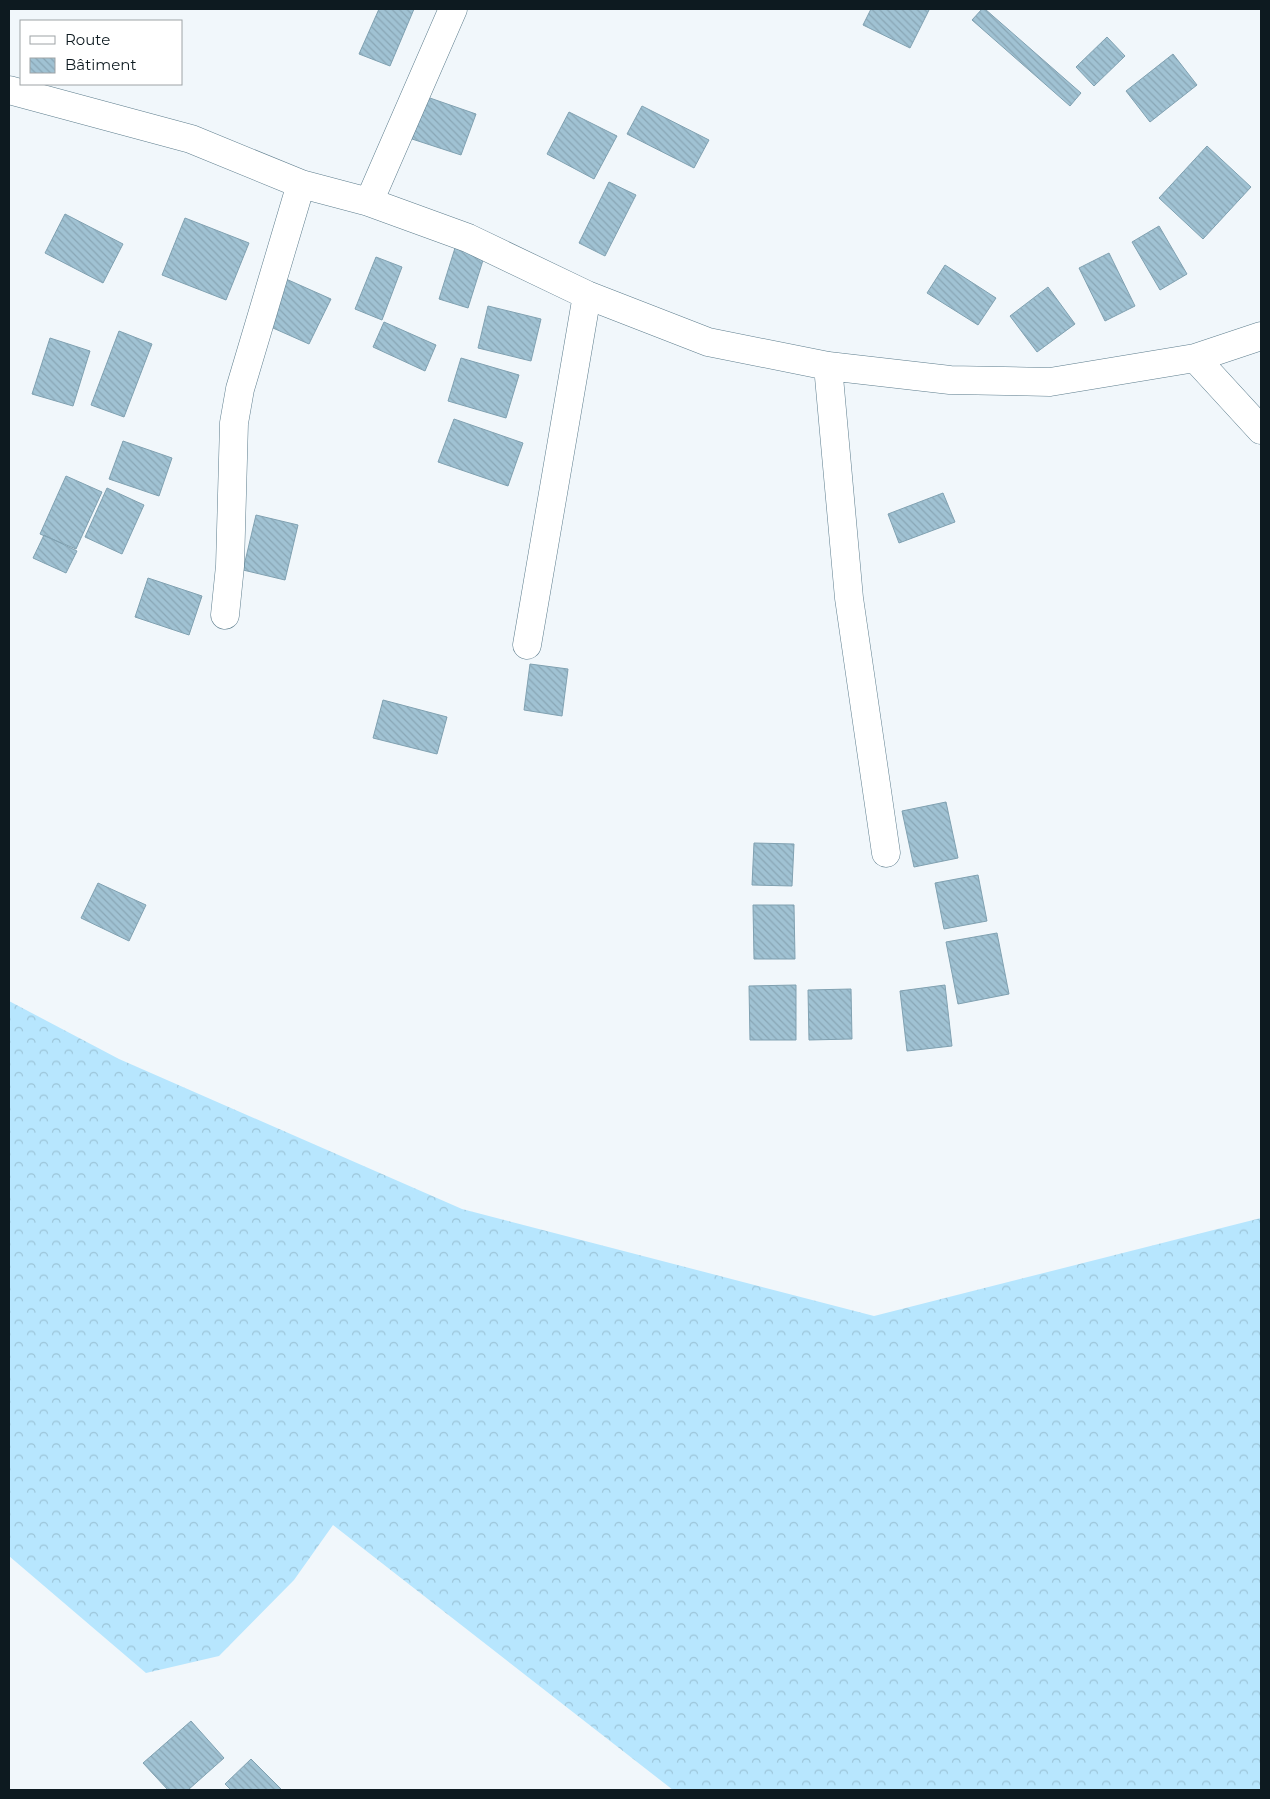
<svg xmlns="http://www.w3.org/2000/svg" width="1270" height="1799" viewBox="0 0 1270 1799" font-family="Montserrat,sans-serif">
<defs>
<pattern id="forest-crowns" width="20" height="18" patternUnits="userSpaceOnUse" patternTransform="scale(1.25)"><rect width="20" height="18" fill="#b7e6fe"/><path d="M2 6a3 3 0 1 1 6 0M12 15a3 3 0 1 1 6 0" fill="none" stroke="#9cc5d9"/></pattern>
<pattern id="building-back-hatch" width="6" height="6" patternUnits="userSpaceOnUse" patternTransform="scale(1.25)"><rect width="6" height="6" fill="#a0c2d3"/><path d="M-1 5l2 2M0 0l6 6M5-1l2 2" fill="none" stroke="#89a6b5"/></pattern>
</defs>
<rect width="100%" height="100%" fill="#f1f7fb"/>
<path fill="url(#forest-crowns)" d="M9,1001L119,1059L462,1209L874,1316L1261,1218V1790H673L333,1525L294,1580L219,1656L146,1673L9,1556Z"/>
<path fill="url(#building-back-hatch)" stroke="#80a1b1" d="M379,9H414L390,66L359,54Z
M871,9H927L929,10L910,48L863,25Z
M982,9H985L1081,93L1070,106L972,20Z
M1107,37L1125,56L1094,86L1076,67Z
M1173,54L1197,85L1150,122L1126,91Z
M427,97L476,114L461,155L412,139Z
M642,106L709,140L694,168L627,134Z
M569,112L617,136L594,179L547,154Z
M1207,146L1251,187L1203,239L1159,198Z
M609,182L636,195L605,256L579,243Z
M65,214L123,244L103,283L45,253Z
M185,218L249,243L226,300L162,275Z
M1159,226L1187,274L1160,290L1132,242Z
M455,248L484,257L468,308L439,299Z
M1109,253L1135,306L1105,321L1079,268Z
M376,257L402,267L382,320L355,309Z
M945,265L996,298L978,325L927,293Z
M286,279L331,299L309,344L264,324Z
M1048,287L1075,324L1037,352L1010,316Z
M488,306L541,319L531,361L478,348Z
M384,322L436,345L425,371L373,347Z
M119,331L152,344L124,417L91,405Z
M50,338L90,351L73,406L32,394Z
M461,358L519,375L506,418L448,401Z
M454,419L523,443L508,486L438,462Z
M123,441L172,458L159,496L109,479Z
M66,476L102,492L76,549L40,534Z
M107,488L144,505L122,554L85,537Z
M943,493L955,522L899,543L888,514Z
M256,515L298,525L285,580L243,570Z
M44,535L77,551L66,573L33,558Z
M148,578L202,596L189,635L135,617Z
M530,664L568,669L562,716L524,710Z
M383,700L447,717L437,754L373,738Z
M946,802L958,858L914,867L902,811Z
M754,843L794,844L792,886L752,885Z
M978,875L987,921L944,929L935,883Z
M98,883L146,905L129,941L81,918Z
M753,905H794L795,959H754Z
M997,933L1009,994L958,1004L946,942Z
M796,985V1040H750L749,986Z
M945,985L952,1046L907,1051L900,991Z
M851,989L852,1039L809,1040L808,990Z
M191,1721L224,1758L188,1790H168L143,1763Z
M251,1759L282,1790H231L225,1784Z"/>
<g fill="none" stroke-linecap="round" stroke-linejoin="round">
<defs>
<path id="street" d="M9,90L191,139L301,184L369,202L468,238L587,295L708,342L828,366L950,380L1050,382L1195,358L1261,336
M369,202L453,9
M1195,358L1261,430
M828,366L849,598L886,853
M225,615L230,566L234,423L240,389L301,184
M527,645L587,295"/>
</defs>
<use href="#street" stroke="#5d7d8d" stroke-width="29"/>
<use href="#street" stroke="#fff" stroke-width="28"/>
</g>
<rect width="1270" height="1799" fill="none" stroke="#0d1a20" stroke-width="20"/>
<rect x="20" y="20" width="162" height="65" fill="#ffffff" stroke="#9ea3a6"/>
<rect x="30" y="36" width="25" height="8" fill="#ffffff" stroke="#9ea3a6"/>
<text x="65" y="45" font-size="15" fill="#0d1a20">Route</text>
<rect x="30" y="58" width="25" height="15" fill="url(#building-back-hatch)" stroke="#9ea3a6"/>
<text x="65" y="70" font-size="15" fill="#0d1a20">Bâtiment</text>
</svg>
